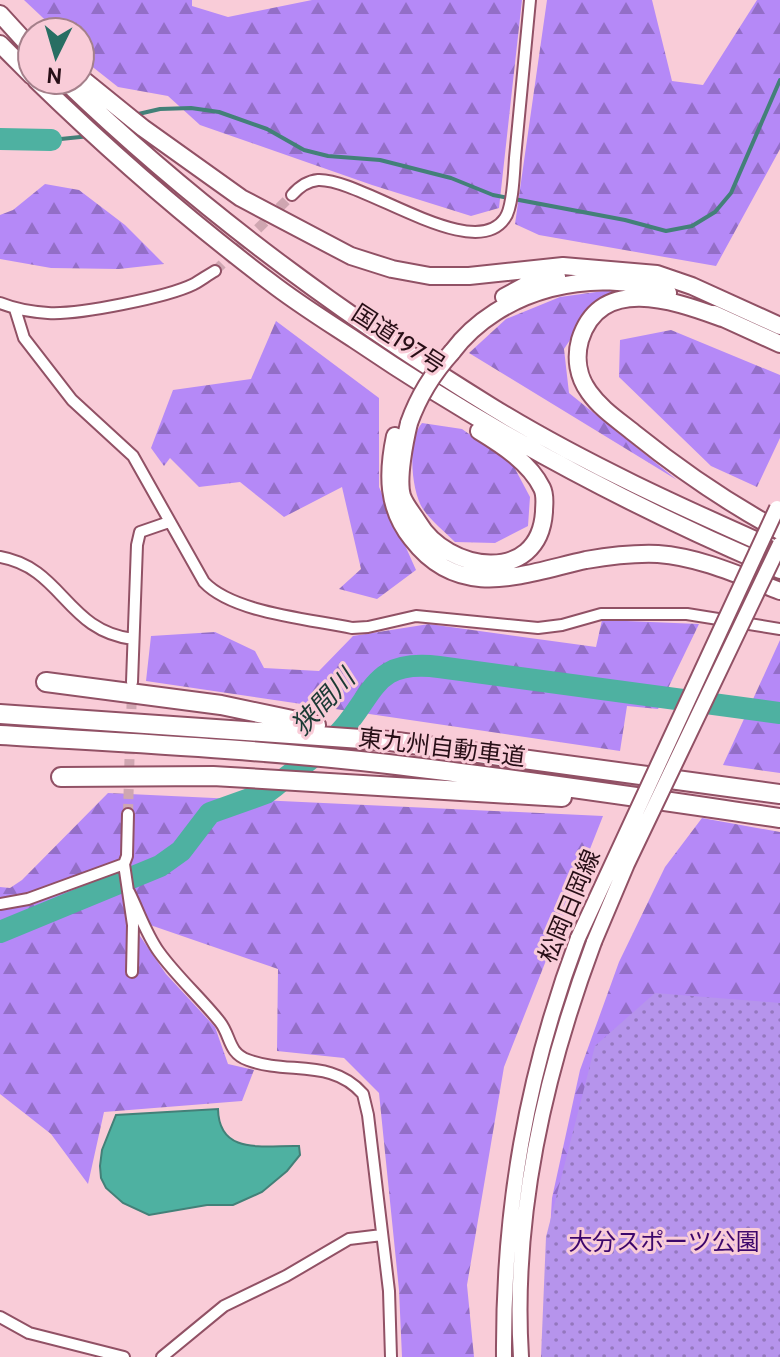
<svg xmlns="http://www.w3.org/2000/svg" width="780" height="1357" viewBox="0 0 780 1357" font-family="Cabin,'Noto Sans JP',sans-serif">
<defs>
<pattern id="forest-firs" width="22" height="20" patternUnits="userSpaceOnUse" patternTransform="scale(2)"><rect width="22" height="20" fill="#b589f7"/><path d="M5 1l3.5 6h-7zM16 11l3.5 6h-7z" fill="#936ec7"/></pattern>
<pattern id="park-dots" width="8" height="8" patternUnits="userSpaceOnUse" patternTransform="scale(2)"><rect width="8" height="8" fill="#b694ec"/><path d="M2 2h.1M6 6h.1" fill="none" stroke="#9477be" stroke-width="1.8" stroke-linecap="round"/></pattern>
</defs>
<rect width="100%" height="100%" fill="#f9ccd8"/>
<path fill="url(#forest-firs)" d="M24,0H192V6L228,17L312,0H522L499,208L471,216L372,185L200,125L168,96L118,87L80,57V32H58Z
M547,0H652L672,81L703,85L757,0H780V149L716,266L539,235L515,224Z
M45,184L79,190L125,225L164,264L119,269L51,268L0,259V215L13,210Z
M618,289L584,319L564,349L569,393L677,480L469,353L506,319L560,297Z
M276,321L379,398V487L416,570L377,599L339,589L361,569L342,487L284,517L240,482L199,487L170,458L164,466L151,448L173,390L251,379Z
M671,330L780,375V438L757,487L711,466L619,377L620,340Z
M422,423L462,429L513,465L530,497L528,526L495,543L455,542C445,532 431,521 423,509C411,491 407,440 422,423Z
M602,620L699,624L658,709L627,706L620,751L146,681L151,636L215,632L255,651L264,668L319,671L353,636L429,624L596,647Z
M780,640V773L723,765Z
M108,793L603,816L504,1067L467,1285L474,1357H402L399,1290L379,1093L344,1058L277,1051L278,969L127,917L166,974L215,1027L228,1064L254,1070L242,1101L104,1112L88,1184L51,1134L0,1094V887L10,888L22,880Z
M702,818L780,832V1143L544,1328L552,1198L580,1070L619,962L665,867Z"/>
<path fill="url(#park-dots)" d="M655,993L780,1003V1357H541L546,1237L595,1046Z"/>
<path fill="#4eb1a1" stroke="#438078" stroke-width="2" d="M218,1109C219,1156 264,1145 299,1146L300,1155L287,1171L262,1192L233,1205H207L149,1215L123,1203L106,1188L101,1178L100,1166L102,1150L116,1115Z"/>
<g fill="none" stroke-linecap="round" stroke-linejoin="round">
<path stroke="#438078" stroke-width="4" d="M134,115L160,109L191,108L219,112L267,129L304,150L328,156L380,160L451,178L493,195L625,220L666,231L692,226L715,212L731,193L780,80
M51,140L90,136"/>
<path stroke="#4eb1a1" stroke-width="22" d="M0,139L51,140
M0,932L160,866L181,851L210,813L266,793L274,787C296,769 323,752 342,730C376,691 374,659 439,667L780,713"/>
<path stroke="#cfa6b1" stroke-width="10" stroke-dasharray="10 5" stroke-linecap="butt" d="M215,271L292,195
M131,724L132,688
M128,814L130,740"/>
<defs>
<path id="minor" d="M292,195C299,187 307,181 318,180C361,178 474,265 505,218C513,207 514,172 515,158C520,105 525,53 530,0
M0,303C15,309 32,312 48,313C78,315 168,297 194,284C201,280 208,275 215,271
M15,309L24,338L72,400L133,456L204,582C233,613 310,619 352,628L368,627L416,616L538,628L562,625L601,614H687L780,629
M0,557C63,568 66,631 133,639
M132,682L137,545L140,532L169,522
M124,864L133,925L132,972
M129,892C139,912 146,934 159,952C177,977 201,998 220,1022C231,1036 228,1053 248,1060C288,1075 332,1058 363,1094L368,1115L389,1291L391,1357
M0,904L28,899L124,864L127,856L128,814
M0,1317L29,1333L124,1357
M162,1357L224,1306L286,1276L349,1239L382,1235"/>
<path id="secondary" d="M504,1357C503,1210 526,1076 578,938
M521,1357C512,1216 545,1073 594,942"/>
<path id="trunk" d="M0,14L32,49
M0,44L32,76
M80,77L143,128L241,198L351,256L392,269L430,276H469L563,266L657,274L692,286L780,326
M36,80C110,152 188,220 270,282C297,303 326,321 355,340C489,431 631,507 780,570
M64,80C194,205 339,313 492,407C583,463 683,508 780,551
M504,297L528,284L557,277
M714,314L780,344
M722,318C677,302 601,273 580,340C575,358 578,377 589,392C601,409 618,420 634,433C680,470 728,503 780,531
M452,352C499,289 595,265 668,293
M409,423C405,440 397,479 402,496C405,505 413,514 418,522C447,572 539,586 544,512C544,504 546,496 542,488C530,463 502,445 479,431
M395,436C387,474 387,508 412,539C460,602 523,574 586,560C609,556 634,553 658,554C700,557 741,576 780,591"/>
<path id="motorway" d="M46,682L221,705L316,725
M0,714L390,741L780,794
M0,735C130,743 259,749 388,764C519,779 650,799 780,818
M61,777L213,776L562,797"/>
</defs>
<use href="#minor" stroke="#915165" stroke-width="14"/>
<use href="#secondary" stroke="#915165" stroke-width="18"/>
<use href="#trunk" stroke="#915165" stroke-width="20"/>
<use href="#motorway" stroke="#915165" stroke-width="22"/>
<use href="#minor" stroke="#fff" stroke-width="10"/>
<use href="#secondary" stroke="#fff" stroke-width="14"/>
<use href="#trunk" stroke="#fff" stroke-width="16"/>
<use href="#motorway" stroke="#fff" stroke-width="18"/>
<defs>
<path id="secondary-bridge" d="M578,938L777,508
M594,942L627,864L780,544"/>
<path id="trunk-bridge" d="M409,423C419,395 432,374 452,352"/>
</defs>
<use href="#secondary-bridge" stroke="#915165" stroke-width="18" stroke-linecap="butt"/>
<use href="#trunk-bridge" stroke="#915165" stroke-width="20" stroke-linecap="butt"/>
<use href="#secondary-bridge" stroke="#fff" stroke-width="14"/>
<use href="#trunk-bridge" stroke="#fff" stroke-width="16"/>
</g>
<g text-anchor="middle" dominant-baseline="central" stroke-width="6" stroke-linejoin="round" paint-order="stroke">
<g font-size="24" fill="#280f17" stroke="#f9ccd8">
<text transform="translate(399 339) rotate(33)">国道197号</text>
<text transform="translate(442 747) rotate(7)">東九州自動車道</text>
<text transform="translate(569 906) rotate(-67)">松岡日岡線</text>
</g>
<g font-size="24" fill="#3d076c" stroke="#f9ccd8">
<text x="664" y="1241">大分スポーツ公園</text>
</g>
<g font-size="26" font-style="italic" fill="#1b3934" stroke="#f9ccd8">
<text transform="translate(323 702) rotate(-47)">狭間川</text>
</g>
</g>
<g transform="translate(56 56) rotate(185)"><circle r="38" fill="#f9ccd8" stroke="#a5808b" stroke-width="2"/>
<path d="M0-6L14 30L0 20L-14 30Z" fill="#286e63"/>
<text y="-12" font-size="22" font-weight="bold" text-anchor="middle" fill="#280f17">N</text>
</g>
</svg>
